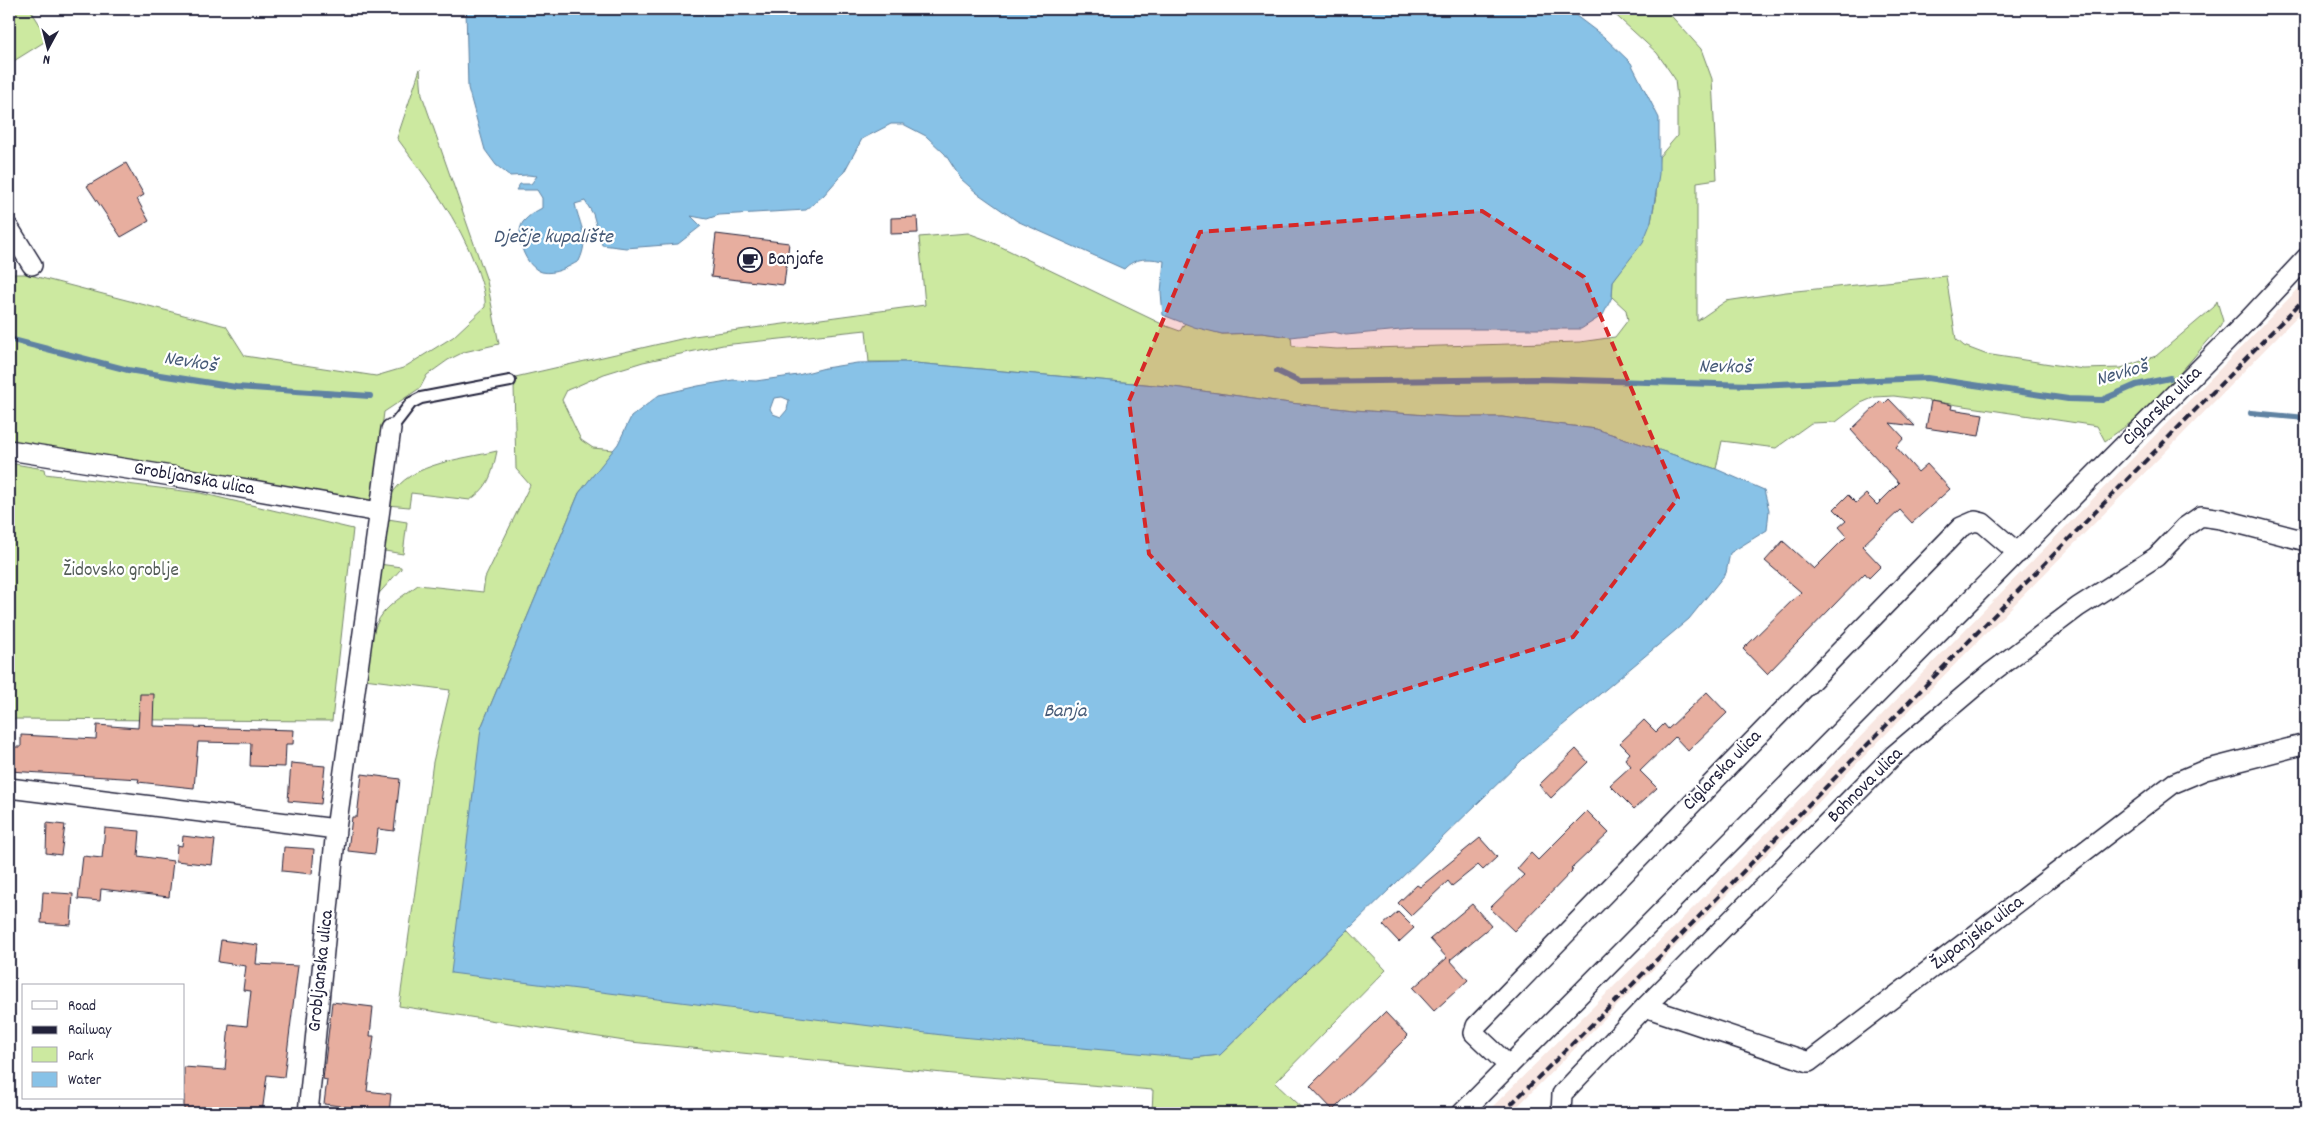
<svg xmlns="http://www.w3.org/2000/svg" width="2315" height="1122" viewBox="0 0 2315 1122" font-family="Dekko,sans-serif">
<rect width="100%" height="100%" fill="#fff"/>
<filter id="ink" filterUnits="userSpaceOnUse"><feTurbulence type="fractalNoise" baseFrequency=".02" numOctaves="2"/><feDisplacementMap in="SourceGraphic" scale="10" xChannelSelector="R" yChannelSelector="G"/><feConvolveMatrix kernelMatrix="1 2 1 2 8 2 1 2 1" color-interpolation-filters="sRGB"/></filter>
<g filter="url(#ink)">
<path fill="#f8e7e2" d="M2306,281V307L2179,438L1511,1113H1486L1695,906Z"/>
<path fill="#cce9a0" stroke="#77866e" d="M9,9H30L49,39L9,64Z
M1609,9H1665L1701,49L1712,79L1717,179L1697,182V321L1726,301L1786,292L1946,276L1956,339L1964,346L1985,354L2083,369L2121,368L2156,356L2214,307L2217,301L2223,321L2220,327L2147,411L2105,441L2097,426L1931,401L1894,396L1875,397L1861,403L1836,422L1811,423L1776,448L1722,441L1716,469L1596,429L1502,417H1456L1354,410L1290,403L1166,386L904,362H869L866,330L723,345L643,362L604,374L577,386L567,390L562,400L581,440L593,448L614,450L579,493L481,728L1192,1058L1220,1055L1348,930L1386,970L1275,1083L1307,1113H1152L1153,1090L963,1075L631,1042L399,1006L433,762L450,690L364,679C368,658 370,628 384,612C394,601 407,593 418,585L483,592L485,578L530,485L516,469L514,385H512L511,378L694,336L925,305L919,237L968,233L987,240L1166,326L1180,331L1185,323L1222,334L1262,333L1291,337L1292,346L1337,349L1580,342L1615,337L1628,320L1626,310L1612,297L1613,281L1651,222L1656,196L1659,157L1677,136V99L1675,79L1657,53Z
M420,69L422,95L487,281L499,344L464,352L448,360L427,375L420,388L384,412L373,500L370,502L9,444V274H26L226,326L245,356L376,376L403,368L453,337L485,307C486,294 481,281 477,269C458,218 429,182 397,138Z
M497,451C492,474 490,486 470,500L411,493L409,507L387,505C400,463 460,460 497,451Z
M9,463L44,469L45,474L200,493L353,529L332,721L9,719Z
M388,519L407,522L403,554L379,550Z
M379,564L401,567V569L373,600Z"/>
<path fill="#88c2e7" stroke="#5f82a2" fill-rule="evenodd" d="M466,9H1572L1575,15L1604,37L1631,63L1659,118V174L1651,222L1643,242L1613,281L1612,297L1603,315L1581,329H1412L1346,335L1334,332L1291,337L1262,333L1222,334L1194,327L1163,315L1161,292L1164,261C1149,258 1135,257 1124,269L1017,221L977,193L961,179L945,154L926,136L903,124H891L862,139L844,172L824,195L806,210L719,215L707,219L691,216L701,226L678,244L626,248L602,245L593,214L585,201L575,204C580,226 590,238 579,261C568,267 555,275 542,272C525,267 514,236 523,222C528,216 536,211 542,208V198L537,190H516L520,184H531L537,176L528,175L510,176L496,165L485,150L468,88Z
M904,362L1166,386L1290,403L1354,410L1456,417H1502L1596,429L1716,469L1764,490L1769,510L1767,530L1730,553L1726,573L1689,619L1524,758L1220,1055L1192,1058L950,1036L451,973L481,728L579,493L618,444L631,417L659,395L698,386L733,380L756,381L798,375L825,368L857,363ZM782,397L789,400L787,410L781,417L773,414L770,409L774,398Z"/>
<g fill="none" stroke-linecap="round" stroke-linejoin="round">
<path stroke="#5f82a2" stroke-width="6" d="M9,339L128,370L236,387L370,396
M1277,371L1300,382L1541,379L1752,385L1927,378L2068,399L2102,400L2136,385L2170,378
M2251,413L2306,418"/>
</g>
<path fill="#e7ae9f" stroke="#22223b" d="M126,163L144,195L137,199L149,221L121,237L87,186Z
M917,217L918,233L891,234V218Z
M716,234L789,243L784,285L711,277Z
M1889,399L1915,426L1890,423L1904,438L1896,447L1918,472L1927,464L1950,489L1912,523L1900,510L1862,546L1881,566L1869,578L1865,573L1767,674L1743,649L1801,592L1765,561L1783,541L1814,569L1847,536L1839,527L1846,521L1834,509L1848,495L1856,503L1866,494L1877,505L1899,483L1851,430L1881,401L1884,404Z
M1931,401L1952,405L1951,409L1983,414L1979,436L1926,428Z
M1707,692L1727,713L1688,751L1675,737L1640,771L1657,788L1634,809L1610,785L1631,766L1625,759L1630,753L1620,743L1644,720L1656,732L1664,724L1668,729Z
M140,694H154L153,726L294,730L293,744H286L285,767L250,766L251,743L198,742L194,788L138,782L139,779L9,771V747H21V735L96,739L97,725L138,728Z
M1576,749L1588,762L1551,798L1539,785Z
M291,763L325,766L321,804L288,801Z
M362,774L400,779L394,831L378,829L375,854L348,851L352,817H357Z
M1587,811L1609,833L1571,869L1573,870L1514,931L1490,908L1524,875L1517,869L1531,853L1538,860Z
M47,823L65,825L61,855L46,853Z
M105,828L140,831L138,856L173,861L169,897L101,889L100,901L78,899L83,856L102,858Z
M183,836L215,840L212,865L176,861L177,845L182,846Z
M1480,838L1497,857L1483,870L1478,865L1452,886L1448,881L1411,916L1398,903L1417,885L1420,887Z
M284,847L314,849L312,874L282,871Z
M43,892L73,894L71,925L41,923Z
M1472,904L1491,926L1450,960L1468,980L1434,1011L1413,988L1447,958L1430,939Z
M1398,912L1414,928L1399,942L1383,925Z
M221,940L258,945L256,964L298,966L284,1077L267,1075L262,1113H184V1067L225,1070L229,1024L247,1026L251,991L243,990L246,966L218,962Z
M332,1002L373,1007L370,1036H374L367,1091L391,1094L389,1113H371V1110L324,1104L327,1080L323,1079Z
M1385,1012L1408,1036L1333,1110L1310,1086Z"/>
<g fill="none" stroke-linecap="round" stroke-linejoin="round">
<defs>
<path id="service" d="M391,429L411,403L421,398L510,381"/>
<path id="minor" d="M9,228L32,265
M9,450L184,478L379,512
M9,788L336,829
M1645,1007L1809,1062L2174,783L2205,770L2306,744
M1509,1066L1474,1033L1476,1026L1961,527L1975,521L1983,523L2018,553
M308,1113L336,829L391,429
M1462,1113L2249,319L2306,258
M1561,1113L1562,1094L1645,1007L1894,755L1992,672L2078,607L2156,557L2185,527L2201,516L2221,519L2306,541"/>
</defs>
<use href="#service" stroke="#22223b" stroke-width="14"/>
<use href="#minor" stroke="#22223b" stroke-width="22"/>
<use href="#service" stroke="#fff" stroke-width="10"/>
<use href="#minor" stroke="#fff" stroke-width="19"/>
<path stroke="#22223b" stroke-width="4" stroke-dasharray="8 4" stroke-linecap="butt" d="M1502,1113L1629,988L2306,297"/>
</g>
</g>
<path fill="#d62828" fill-opacity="0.2" stroke="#d62828" stroke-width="4" stroke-dasharray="10 6" stroke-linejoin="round" d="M1482,211L1584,277L1678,498L1573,637L1304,721L1149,554L1129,401L1200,232Z"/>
<defs>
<symbol id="cafe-ring" viewBox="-11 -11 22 22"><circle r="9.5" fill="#fff" stroke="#22223b" stroke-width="1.5"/><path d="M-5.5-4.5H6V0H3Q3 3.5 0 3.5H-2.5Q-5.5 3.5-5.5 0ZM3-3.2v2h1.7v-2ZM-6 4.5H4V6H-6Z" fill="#22223b"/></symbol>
</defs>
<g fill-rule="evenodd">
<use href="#cafe-ring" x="736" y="246" width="28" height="28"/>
</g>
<g text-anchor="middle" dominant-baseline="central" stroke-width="4.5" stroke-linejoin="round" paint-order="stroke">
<g font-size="19" fill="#22223b" stroke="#fff" text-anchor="start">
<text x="768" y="260">Banjafe</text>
</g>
<g font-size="19" fill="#22223b" stroke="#fff">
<text transform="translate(2163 407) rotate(-45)">Ciglarska ulica</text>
<text transform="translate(194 480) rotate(10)">Grobljanska ulica</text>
<text transform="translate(1723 771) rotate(-46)">Ciglarska ulica</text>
<text transform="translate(1866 786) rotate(-45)">Bohnova ulica</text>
<text transform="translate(1978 934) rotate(-37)">Županjska ulica</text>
<text transform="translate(322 971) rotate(-84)">Grobljanska ulica</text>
</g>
<g font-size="19" fill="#555e59" stroke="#fff">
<text x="121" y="571">Židovsko groblje</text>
</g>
<g font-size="20" font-style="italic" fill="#465a77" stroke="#fff">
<text x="553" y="238">Dječje kupalište</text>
<text transform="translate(190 363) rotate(9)">Nevkoš</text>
<text transform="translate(1725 368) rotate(1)">Nevkoš</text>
<text transform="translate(2122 374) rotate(-16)">Nevkoš</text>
<text x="1065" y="712">Banja</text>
</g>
</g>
<rect width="2315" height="1122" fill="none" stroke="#fff" stroke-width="30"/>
<rect x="15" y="15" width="2285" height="1092" fill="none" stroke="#22223b" stroke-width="2" filter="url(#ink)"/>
<rect x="22" y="984" width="162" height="115" fill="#ffffff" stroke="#a7a7b1"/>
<rect x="32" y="1001" width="25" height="8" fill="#ffffff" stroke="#a7a7b1"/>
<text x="68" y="1010" font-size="15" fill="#22223b">Road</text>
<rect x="32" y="1026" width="25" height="8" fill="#22223b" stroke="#a7a7b1"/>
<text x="68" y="1034" font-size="15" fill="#22223b">Railway</text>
<rect x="32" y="1047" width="25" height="15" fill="#cce9a0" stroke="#a7a7b1"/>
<text x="68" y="1060" font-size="15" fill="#22223b">Park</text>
<rect x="32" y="1072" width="25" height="15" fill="#88c2e7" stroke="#a7a7b1"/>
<text x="68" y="1084" font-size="15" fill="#22223b">Water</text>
<g transform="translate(48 48) rotate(187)" stroke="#ffffff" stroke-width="4" paint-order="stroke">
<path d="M0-4L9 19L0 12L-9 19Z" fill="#22223b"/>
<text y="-8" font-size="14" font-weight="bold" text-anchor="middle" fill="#22223b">N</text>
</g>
</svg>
